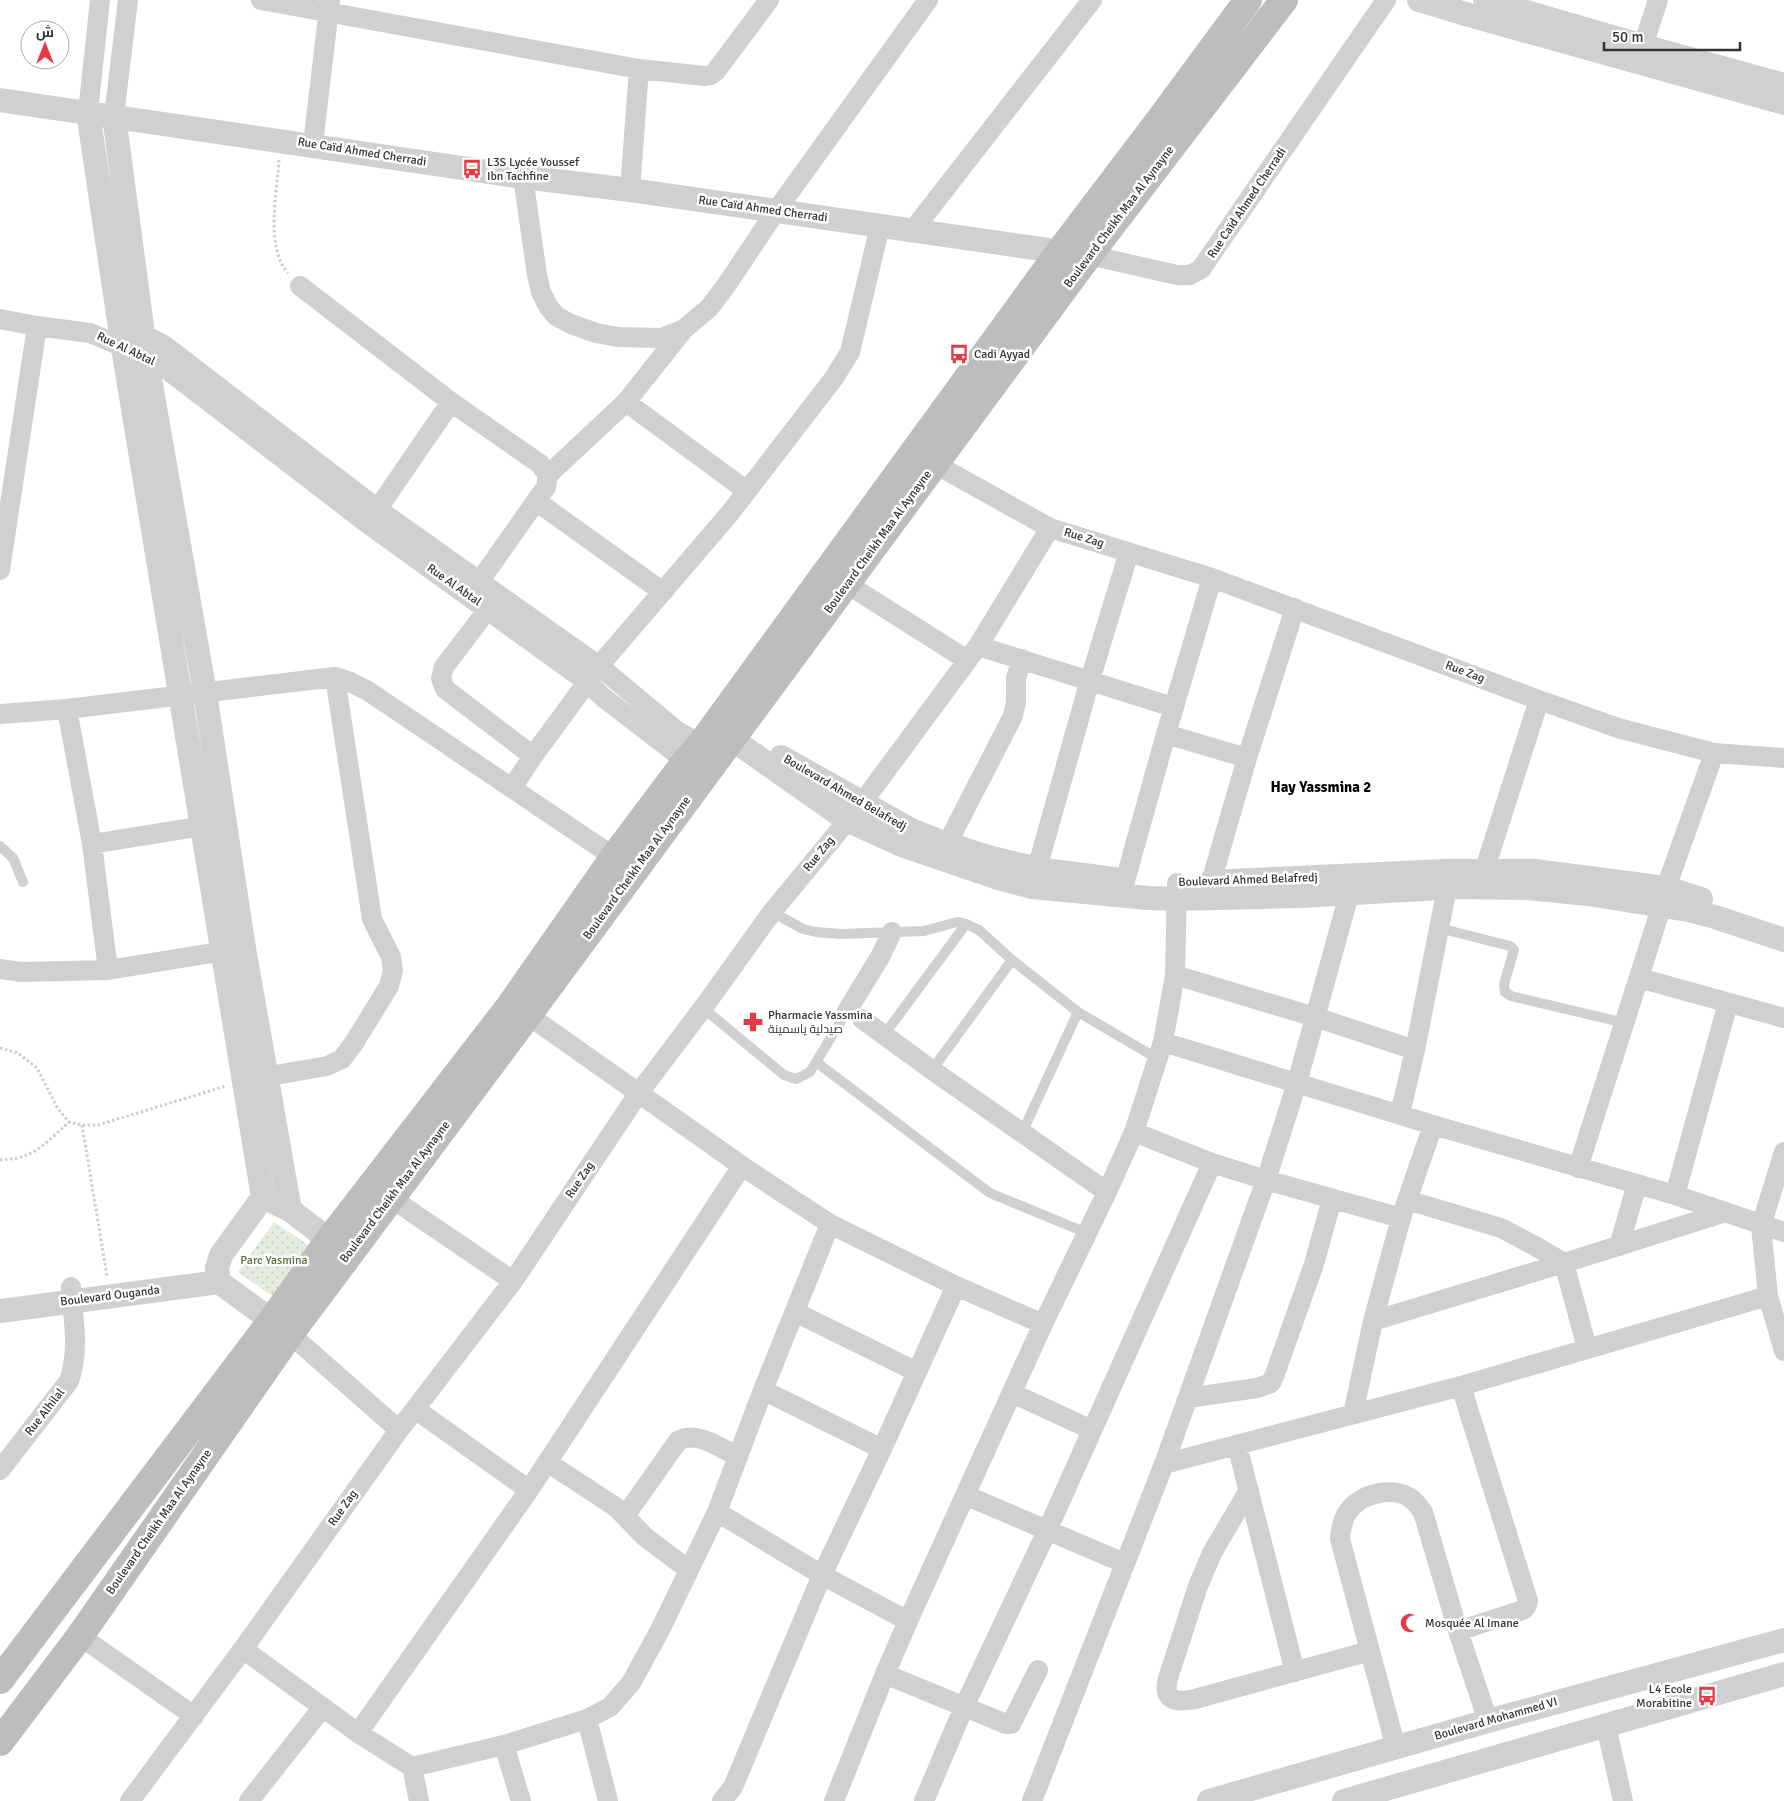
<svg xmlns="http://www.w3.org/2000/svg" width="1784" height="1801" viewBox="0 0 1784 1801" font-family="Signika,Cairo,sans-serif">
<defs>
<pattern id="park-dots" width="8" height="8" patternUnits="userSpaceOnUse" patternTransform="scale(1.25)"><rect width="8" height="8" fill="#e6ecdf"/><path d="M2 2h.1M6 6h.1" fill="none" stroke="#c6cbc0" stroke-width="1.8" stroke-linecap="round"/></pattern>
</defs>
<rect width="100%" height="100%" fill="#fff"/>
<path fill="url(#park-dots)" d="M274,1222L311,1247L275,1298L238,1272Z"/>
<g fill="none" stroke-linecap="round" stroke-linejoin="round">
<path stroke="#cdcdcd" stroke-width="3" stroke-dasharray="2.5 2.5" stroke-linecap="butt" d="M279,160C277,193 265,247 288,273
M0,1048L18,1053L37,1068L58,1109L69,1122L82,1125H98L226,1086
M82,1125L107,1276
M0,1160C8,1159 17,1159 24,1156C42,1150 55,1134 69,1122"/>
<path stroke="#d0d0d0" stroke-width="10" d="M0,846L13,858L23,882
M772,912L803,929L816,932L841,934L924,931L957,922L966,924L979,930L1012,960L1078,1012L1158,1059
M1439,928L1510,946L1514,950L1504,984L1505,992L1511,996L1625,1023
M703,1008L784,1075L796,1079L810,1072L847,1011H848
M884,1035L966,924
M816,1062L990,1193L1087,1233
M932,1070L1012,960
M1022,1133L1078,1012"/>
<path stroke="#d0d0d0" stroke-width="20" d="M261,0L639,69L705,76L711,75L716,71L769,0
M1643,46L1658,0
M88,112L100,0
M114,116L128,0
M313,144L330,0
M523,177L537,275L541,292L548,306L556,316L571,324L596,333L618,337L662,338L684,329L709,308L723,290L776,211L928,0
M630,190L639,69
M913,230L1092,0
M1089,255L1177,275H1190L1201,269L1386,0
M300,286L451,402L540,464L548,475L546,487L472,592
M0,319L37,326L90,333L146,356L169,371L368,524L587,682L604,698L686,761
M131,330L143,334L164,345L379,510L599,666L677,731L701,744
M626,402L747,491
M935,464L1050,528
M548,475L626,402L684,329
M536,501L663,592
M370,520L451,402
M0,570L37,326
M847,584L967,660
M488,609L444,667L441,678L445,689L533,756L599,666L730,513L834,378L850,352L880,226
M978,646L1173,707
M67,709L92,844L108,970
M0,714L67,709L335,677L348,681L368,691L614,857
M1166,734L1247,758
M512,788L533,756
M92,844L203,826
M947,844L1013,716L1016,702V678L1022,659
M1125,881L1166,734L1212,578
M1211,882L1247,758L1295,608
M1033,883L1090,680L1129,552
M1480,884L1539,700
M0,969L21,972L108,970L237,949
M1175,975L1315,1017L1415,1050L1447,888
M1639,978L1784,1018
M847,1011L880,957L892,932
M528,1015L742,1166L830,1224L956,1286L1043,1324
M862,1019L932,1070L1107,1192
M1163,1042L1433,1125L1675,1195L1784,1232
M253,1079L327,1066L342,1059L354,1043L389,986L393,971L391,957L372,919L335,677
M1400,1114L1415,1050
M1134,1132L1212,1163L1266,1180L1401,1218
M1784,1152L1761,1226L1768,1296L1784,1351
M1578,1168L1662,905L1666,888L1714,753
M1675,1195L1728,1003
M391,1198L513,1281
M1407,1200L1501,1228L1535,1246L1564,1263L1587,1348
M1619,1246L1637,1184
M795,1312L917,1372
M1373,1321L1564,1263L1726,1212
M290,1334L399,1430
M763,1390L882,1449
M1012,1393L1092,1430
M1188,1398L1257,1388L1271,1383L1275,1374L1314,1264L1332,1199
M415,1409L529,1490
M1353,1414L1373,1321L1401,1218L1433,1125
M1237,1445L1295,1672
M547,1462L617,1508L645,1537L689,1570
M1164,1464L1461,1386L1768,1296
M0,1470L69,1381C80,1350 73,1319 71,1287
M1249,1490L1212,1553L1198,1586L1168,1678C1162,1701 1176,1703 1195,1699L1370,1651
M965,1495L1124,1563
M717,1512L822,1575L908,1621
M625,1516L678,1441C697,1430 721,1448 738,1457
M1458,1631L1523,1610L1526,1607L1528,1601L1461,1386
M80,1636L194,1716
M243,1649L358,1733L412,1767L504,1745L587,1719L610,1707L631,1683L660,1630L717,1512L763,1390L830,1224
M885,1674L1006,1724H1011L1038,1670
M587,1719L608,1801
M1606,1726L1623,1801
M358,1733L529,1490L742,1166
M504,1745L521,1801
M1396,1748L1340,1539C1341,1529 1342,1521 1347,1513C1359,1493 1395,1485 1413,1500C1417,1504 1420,1508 1423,1512L1458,1631L1488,1721
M412,1767L419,1801
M130,1801L243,1649L399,1430L513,1281L638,1094L703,1008L772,912L862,803L978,646L1050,528L1212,578L1539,700L1618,728L1714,753L1784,758
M249,1801L323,1707
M722,1801L733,1787L822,1575L882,1449L956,1286
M834,1801L885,1674L908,1621L1043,1324L1107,1192L1134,1132L1163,1042L1175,975L1177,883
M924,1801L964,1707L1047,1531L1212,1163
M1032,1801L1164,1464L1266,1180L1297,1083L1353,880"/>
<path stroke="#d0d0d0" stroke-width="24" d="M1419,0L1469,15L1784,103
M1485,0L1643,46L1784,85
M0,100L523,177L630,190L1077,254
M88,112L123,348L263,1197
M114,116L146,356L205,693L244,948L290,1210
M732,739L847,820L904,846L998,878L1032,887L1148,898L1177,899L1300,896L1460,887L1528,888L1588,894L1688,910L1715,917L1784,940
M781,757L911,830L941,842L988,857L1037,869L1122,880
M1210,882L1444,871H1535L1666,888L1701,899
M0,1311L219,1282
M286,1331L219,1282L217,1268L221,1255L263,1197L290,1210L329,1240L344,1249
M1209,1801L1488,1721L1784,1640
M1344,1801L1784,1674"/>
<path stroke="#bdbdbd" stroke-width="28" d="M0,1680L272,1320L329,1240L509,1007L614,857L686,761L701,744L1060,251L1158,122L1248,0
M0,1742L80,1636L290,1334L528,1015L1089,255L1284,0"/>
</g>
<defs>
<symbol id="bus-bare" viewBox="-9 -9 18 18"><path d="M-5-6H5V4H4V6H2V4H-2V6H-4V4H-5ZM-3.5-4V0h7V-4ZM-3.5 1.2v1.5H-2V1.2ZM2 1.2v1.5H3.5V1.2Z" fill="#e63946" stroke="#fff" stroke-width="2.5" paint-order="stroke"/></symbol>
<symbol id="pharmacy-bare" viewBox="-9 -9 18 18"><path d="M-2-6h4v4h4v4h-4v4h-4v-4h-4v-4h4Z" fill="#e63946" stroke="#fff" stroke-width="2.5" paint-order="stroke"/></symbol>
<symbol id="mosque-bare" viewBox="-9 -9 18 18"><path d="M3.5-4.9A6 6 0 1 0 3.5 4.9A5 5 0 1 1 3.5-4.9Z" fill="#e63946" stroke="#fff" stroke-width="2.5" paint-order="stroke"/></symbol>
</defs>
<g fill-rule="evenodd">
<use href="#bus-bare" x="458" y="155" width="28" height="28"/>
<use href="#bus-bare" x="945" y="340" width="28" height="28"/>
<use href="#pharmacy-bare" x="739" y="1008" width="28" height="28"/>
<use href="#mosque-bare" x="1396" y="1609" width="28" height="28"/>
<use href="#bus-bare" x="1693" y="1682" width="28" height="28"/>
</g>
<g text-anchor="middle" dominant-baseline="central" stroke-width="5" stroke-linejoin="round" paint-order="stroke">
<g font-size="12" fill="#333" stroke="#fff">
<text transform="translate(362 152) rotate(9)">Rue Caïd Ahmed Cherradi</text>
<text transform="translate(1247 203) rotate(-56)">Rue Caïd Ahmed Cherradi</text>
<text transform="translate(763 209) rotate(8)">Rue Caïd Ahmed Cherradi</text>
<text transform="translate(1119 217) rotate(-53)">Boulevard Cheikh Maa Al Aynayne</text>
<text transform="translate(126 349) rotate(25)">Rue Al Abtal</text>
<text transform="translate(1084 538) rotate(17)">Rue Zag</text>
<text transform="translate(878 542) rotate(-54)">Boulevard Cheikh Maa Al Aynayne</text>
<text transform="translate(454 585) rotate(35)">Rue Al Abtal</text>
<text transform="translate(1465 672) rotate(21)">Rue Zag</text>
<text transform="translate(845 793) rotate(30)">Boulevard Ahmed Belafredj</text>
<text transform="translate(819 854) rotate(-51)">Rue Zag</text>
<text transform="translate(637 868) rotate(-54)">Boulevard Cheikh Maa Al Aynayne</text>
<text transform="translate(1248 880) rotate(-2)">Boulevard Ahmed Belafredj</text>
<text transform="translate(580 1180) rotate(-56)">Rue Zag</text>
<text transform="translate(395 1192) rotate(-53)">Boulevard Cheikh Maa Al Aynayne</text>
<text transform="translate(110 1296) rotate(-7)">Boulevard Ouganda</text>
<text transform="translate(45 1412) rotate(-52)">Rue Alhilal</text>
<text transform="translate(343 1508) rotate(-55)">Rue Zag</text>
<text transform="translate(159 1522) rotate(-55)">Boulevard Cheikh Maa Al Aynayne</text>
<text transform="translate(1496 1719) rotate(-16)">Boulevard Mohammed VI</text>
</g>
<g font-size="12" fill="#333" stroke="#fff" text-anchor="start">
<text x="487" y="162">L3S Lycée Youssef<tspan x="487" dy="14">Ibn Tachfine</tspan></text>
<text x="974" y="354">Cadi Ayyad</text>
<text x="768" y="1015">Pharmacie Yassmina<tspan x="768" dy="14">صيدلية ياسمينة</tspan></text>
<text x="1425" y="1623">Mosquée Al Imane</text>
<text x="1692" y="1689" text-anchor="end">L4 Ecole<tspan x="1692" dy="14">Morabitine</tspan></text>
</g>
<g font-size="12" fill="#56703f" stroke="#fff">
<text x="274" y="1260">Parc Yasmina</text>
</g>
<g font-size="15" font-weight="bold" fill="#000" stroke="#fff">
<text x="1321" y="787">Hay Yassmina 2</text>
</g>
</g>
<g transform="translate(45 45)"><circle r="24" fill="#ffffff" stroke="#adadad"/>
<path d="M0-4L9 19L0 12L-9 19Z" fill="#e63946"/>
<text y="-8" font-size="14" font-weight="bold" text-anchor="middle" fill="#333333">ش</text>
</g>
<path d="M1604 42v8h136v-8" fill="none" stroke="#333333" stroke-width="2.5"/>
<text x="1612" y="42" font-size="15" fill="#333333" stroke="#ffffff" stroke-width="4" paint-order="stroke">50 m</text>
</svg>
